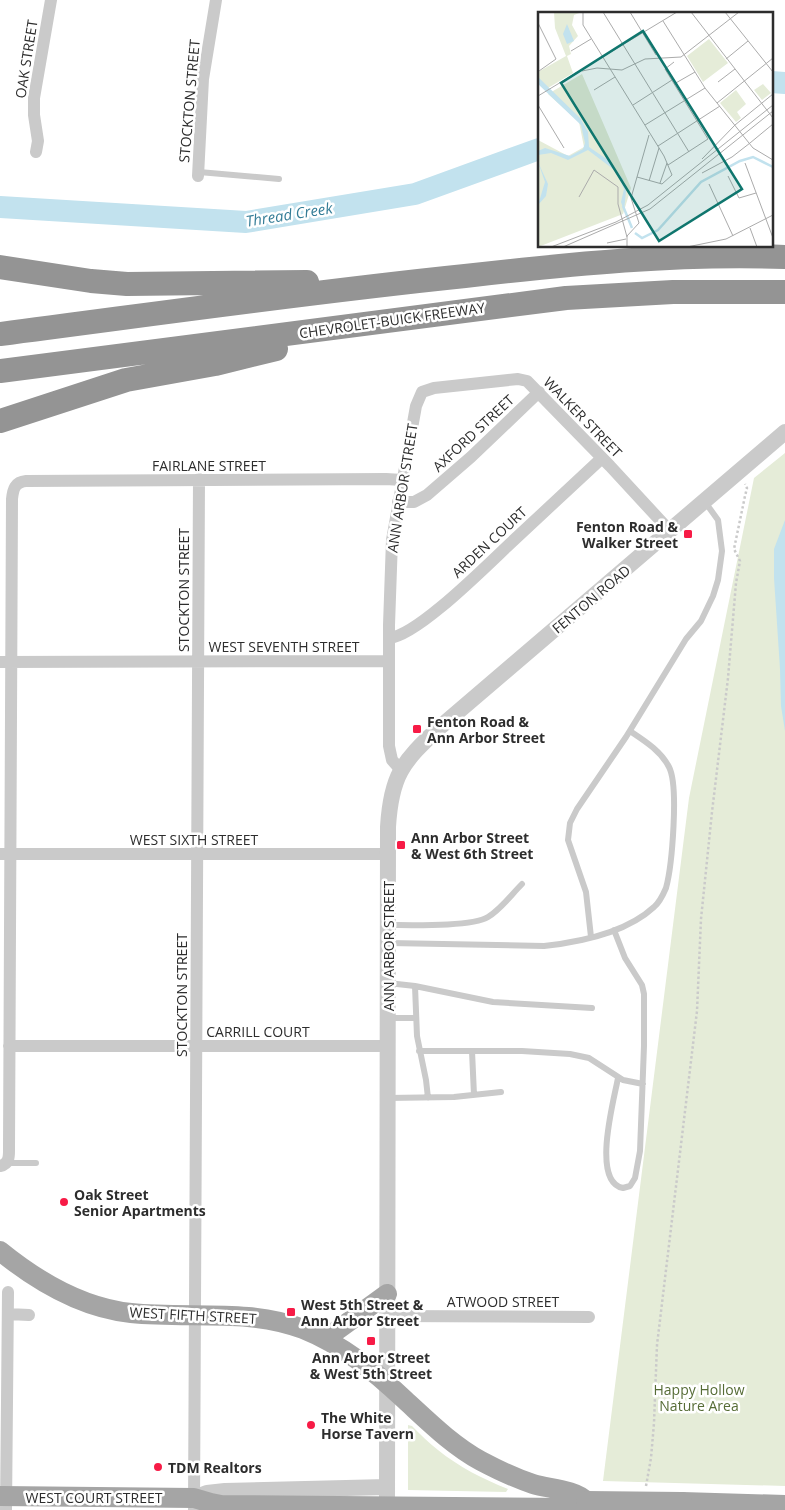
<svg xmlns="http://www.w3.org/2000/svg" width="785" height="1510" viewBox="0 0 785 1510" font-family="'Open Sans',sans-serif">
<rect width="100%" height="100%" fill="#fff"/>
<path fill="#e5ecd8" d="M785,453V1486L603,1481L689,798L754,478Z
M408,1425L412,1426C420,1434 429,1443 438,1450C459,1467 483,1479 508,1489L506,1492L408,1490Z"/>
<path fill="#c2e2ee" d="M785,520V731L781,706L780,669L774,578V549Z"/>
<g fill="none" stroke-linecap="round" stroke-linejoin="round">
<path stroke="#c2e2ee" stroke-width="22" d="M771,82L785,83
M0,207L246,222L415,194L539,149"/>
<path stroke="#cacaca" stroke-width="2.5" stroke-dasharray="2.5 2.5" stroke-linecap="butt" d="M646,1486L651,1458L654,1423L657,1345L697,1011L701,919L712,812L728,678L736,583L740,561L734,549L745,496L747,488L745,484"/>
<path stroke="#cacaca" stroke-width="6" d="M199,172L279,179
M388,925C410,925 472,927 488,917C501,909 511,895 522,884
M614,930L625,958L642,985L644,994V1046L640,1151L635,1178L630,1186L623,1188C591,1182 614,1100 618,1078
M591,937L586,892L568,840L570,823L577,809L626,737L686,639L701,621L713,596L718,580L722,551L718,520L705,502
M389,943L544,946C581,942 626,933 654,907C660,902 663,895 666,888C672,866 679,786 669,767C661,751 645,741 630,731
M388,983L415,986L493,1002L592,1008
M415,986L417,1036L426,1080L428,1098
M390,1018H416
M419,1051H522L570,1054L589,1058L623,1080L643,1084
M472,1051L474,1095
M388,1098L454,1097L501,1092
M7,1163H36"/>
<path stroke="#cacaca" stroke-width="12" d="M36,152L38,141L34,115V98L51,0
M198,176L203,79L216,0
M398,502H414L427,495L471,457L539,392
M389,638C418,636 491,561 515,539C544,512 573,485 602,458
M0,662L389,661
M400,769L392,760L389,746V625L392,540L416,406L422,392L434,388L518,379L527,381L610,466L670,531
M0,854H388
M9,1046H388
M0,1166C10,1164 9,1155 9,1147L12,499C13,489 15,482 26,481L386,479L402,480
M8,1314L29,1315
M387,1316L589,1317
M6,1510L8,1292
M194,1510L199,479"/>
<path stroke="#cacaca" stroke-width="16" d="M194,1498L207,1493L225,1491L387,1487
M387,1510L388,827C391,776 402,762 439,728L785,432"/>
<path stroke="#a5a5a5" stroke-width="20" d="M0,1251C37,1281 83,1308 131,1313C189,1319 248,1308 303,1329C343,1345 374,1371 405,1400C429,1422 452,1445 481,1461C498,1470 515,1478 533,1484C549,1489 574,1489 586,1501L576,1507L567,1508L221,1505L211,1503L194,1498L0,1496
M325,1339L387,1294
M682,1502L785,1505"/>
<path stroke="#949494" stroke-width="24" d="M0,267L91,281L127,284L307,282
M0,334C155,314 309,292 465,276C571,264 677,253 785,257
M0,371L566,298L673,292H785
M0,421L126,380L215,364L276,349"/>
<path stroke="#a5a5a5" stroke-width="20" d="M586,1501L682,1502"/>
</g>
<g fill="#f71b46" stroke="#fff" stroke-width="2">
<rect x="683" y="529" width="10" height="10" rx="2.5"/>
<rect x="412" y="724" width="10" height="10" rx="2.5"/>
<rect x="396" y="840" width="10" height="10" rx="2.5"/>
<circle cx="64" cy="1202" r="5"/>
<rect x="286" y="1307" width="10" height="10" rx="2.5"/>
<rect x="366" y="1336" width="10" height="10" rx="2.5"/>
<circle cx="311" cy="1425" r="5"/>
<circle cx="158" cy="1467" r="5"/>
</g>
<g text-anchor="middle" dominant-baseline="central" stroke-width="5" stroke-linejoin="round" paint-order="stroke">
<g font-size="14" fill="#2d2d2d" stroke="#fff">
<text transform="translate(26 59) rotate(-81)">OAK STREET</text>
<text transform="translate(189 101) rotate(-85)">STOCKTON STREET</text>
<text transform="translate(392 320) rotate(-8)">CHEVROLET-BUICK FREEWAY</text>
<text transform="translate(583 417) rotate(46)">WALKER STREET</text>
<text transform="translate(473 433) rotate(-43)">AXFORD STREET</text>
<text x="209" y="465">FAIRLANE STREET</text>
<text transform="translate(402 488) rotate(-81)">ANN ARBOR STREET</text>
<text transform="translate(489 542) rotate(-43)">ARDEN COURT</text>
<text transform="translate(183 590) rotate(-90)">STOCKTON STREET</text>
<text transform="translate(591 599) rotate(-40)">FENTON ROAD</text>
<text x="284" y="646">WEST SEVENTH STREET</text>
<text x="194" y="839">WEST SIXTH STREET</text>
<text transform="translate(388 946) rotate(-90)">ANN ARBOR STREET</text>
<text transform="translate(181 995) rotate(-90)">STOCKTON STREET</text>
<text x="258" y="1031">CARRILL COURT</text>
<text x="503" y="1301">ATWOOD STREET</text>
<text transform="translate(193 1315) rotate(3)">WEST FIFTH STREET</text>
<text x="94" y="1497">WEST COURT STREET</text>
</g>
<g font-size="14" font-weight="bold" fill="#2d2d2d" stroke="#fff" text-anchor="start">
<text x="678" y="526" text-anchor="end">Fenton Road &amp;<tspan x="678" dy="16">Walker Street</tspan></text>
<text x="427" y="721">Fenton Road &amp;<tspan x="427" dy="16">Ann Arbor Street</tspan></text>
<text x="411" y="837">Ann Arbor Street<tspan x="411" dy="16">&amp; West 6th Street</tspan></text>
<text x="74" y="1194">Oak Street<tspan x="74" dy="16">Senior Apartments</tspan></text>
<text x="301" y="1304">West 5th Street &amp;<tspan x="301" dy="16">Ann Arbor Street</tspan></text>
<text x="371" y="1357" text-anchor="middle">Ann Arbor Street<tspan x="371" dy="16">&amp; West 5th Street</tspan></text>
<text x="321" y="1417">The White<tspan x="321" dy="16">Horse Tavern</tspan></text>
<text x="168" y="1467">TDM Realtors</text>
</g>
<g font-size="14" fill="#566c36" stroke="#fff">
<text x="699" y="1389">Happy Hollow<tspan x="699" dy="16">Nature Area</tspan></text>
</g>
<g font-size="15" font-style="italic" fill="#337c96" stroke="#fff">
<text transform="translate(289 214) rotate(-9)">Thread Creek</text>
</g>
</g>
<g transform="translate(538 12)">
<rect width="235" height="235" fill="#fff"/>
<path d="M16,0H44L36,3L34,13L40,24L31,34L33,42L29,44L35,61L10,76L0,67V60L28,44L17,16ZM171,27L190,51L165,70L149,44ZM44,62L93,176L85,202L0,235V128L30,144L46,135L41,110L10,82ZM225,72L233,81L224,88L216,78ZM198,78L208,92L199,100L203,106L198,110L182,91Z" fill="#e5ecd8"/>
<path d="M29,12L36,29L29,32L25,22ZM0,65L42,106L50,120L51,135L70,148L85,167L88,179L86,199L83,190L86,177L81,166L75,157L50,138L30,148L13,141L0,143V139L7,136L32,144L45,137L47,131L43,113L0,72ZM0,150L10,172L8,184L0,193L7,170Z" fill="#c2e2ee"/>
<path fill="none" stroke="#c2e2ee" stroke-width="2.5" d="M85,194L94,216M97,221L104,226L120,218L163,170L202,149L215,145L235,155"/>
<path fill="none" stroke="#ababab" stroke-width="1" d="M45,0V13L126,144L134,163L124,172L99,165M65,0L151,140M92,0L118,43M153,0L235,106M187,0L235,60M125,9L167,76L215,136L235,148M0,11L18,47L1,59M33,39L53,27M188,47L210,29M44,59L59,56L84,58L107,47L143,45L201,0M180,70L197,57M136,72L157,60M56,78L77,65M0,84L139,0M179,91L235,46M0,93L26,136M95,93L134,68M107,113L167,76M197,113L235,82M212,131L235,112M120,134L182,94M164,147L197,113M207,151L235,226M130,153L170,127L127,57L136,50M164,161L194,145L212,131M190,164L201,186L218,181M111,169L121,136M122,171L129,151M171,172L195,224M41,185L56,158L80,175V192L89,225M212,216L219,235M69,231L88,227M13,235L78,210L110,193L235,93M25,235L112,197L235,99M89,235V224L101,211L93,186L111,123M149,235L188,227L235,203"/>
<path fill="#0f766e" fill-opacity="0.15" stroke="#0f766e" stroke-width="2.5" d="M105,19L204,177L121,229L23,71Z"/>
<rect width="235" height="235" fill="none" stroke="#2d2d2d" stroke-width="2.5"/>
</g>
</svg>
